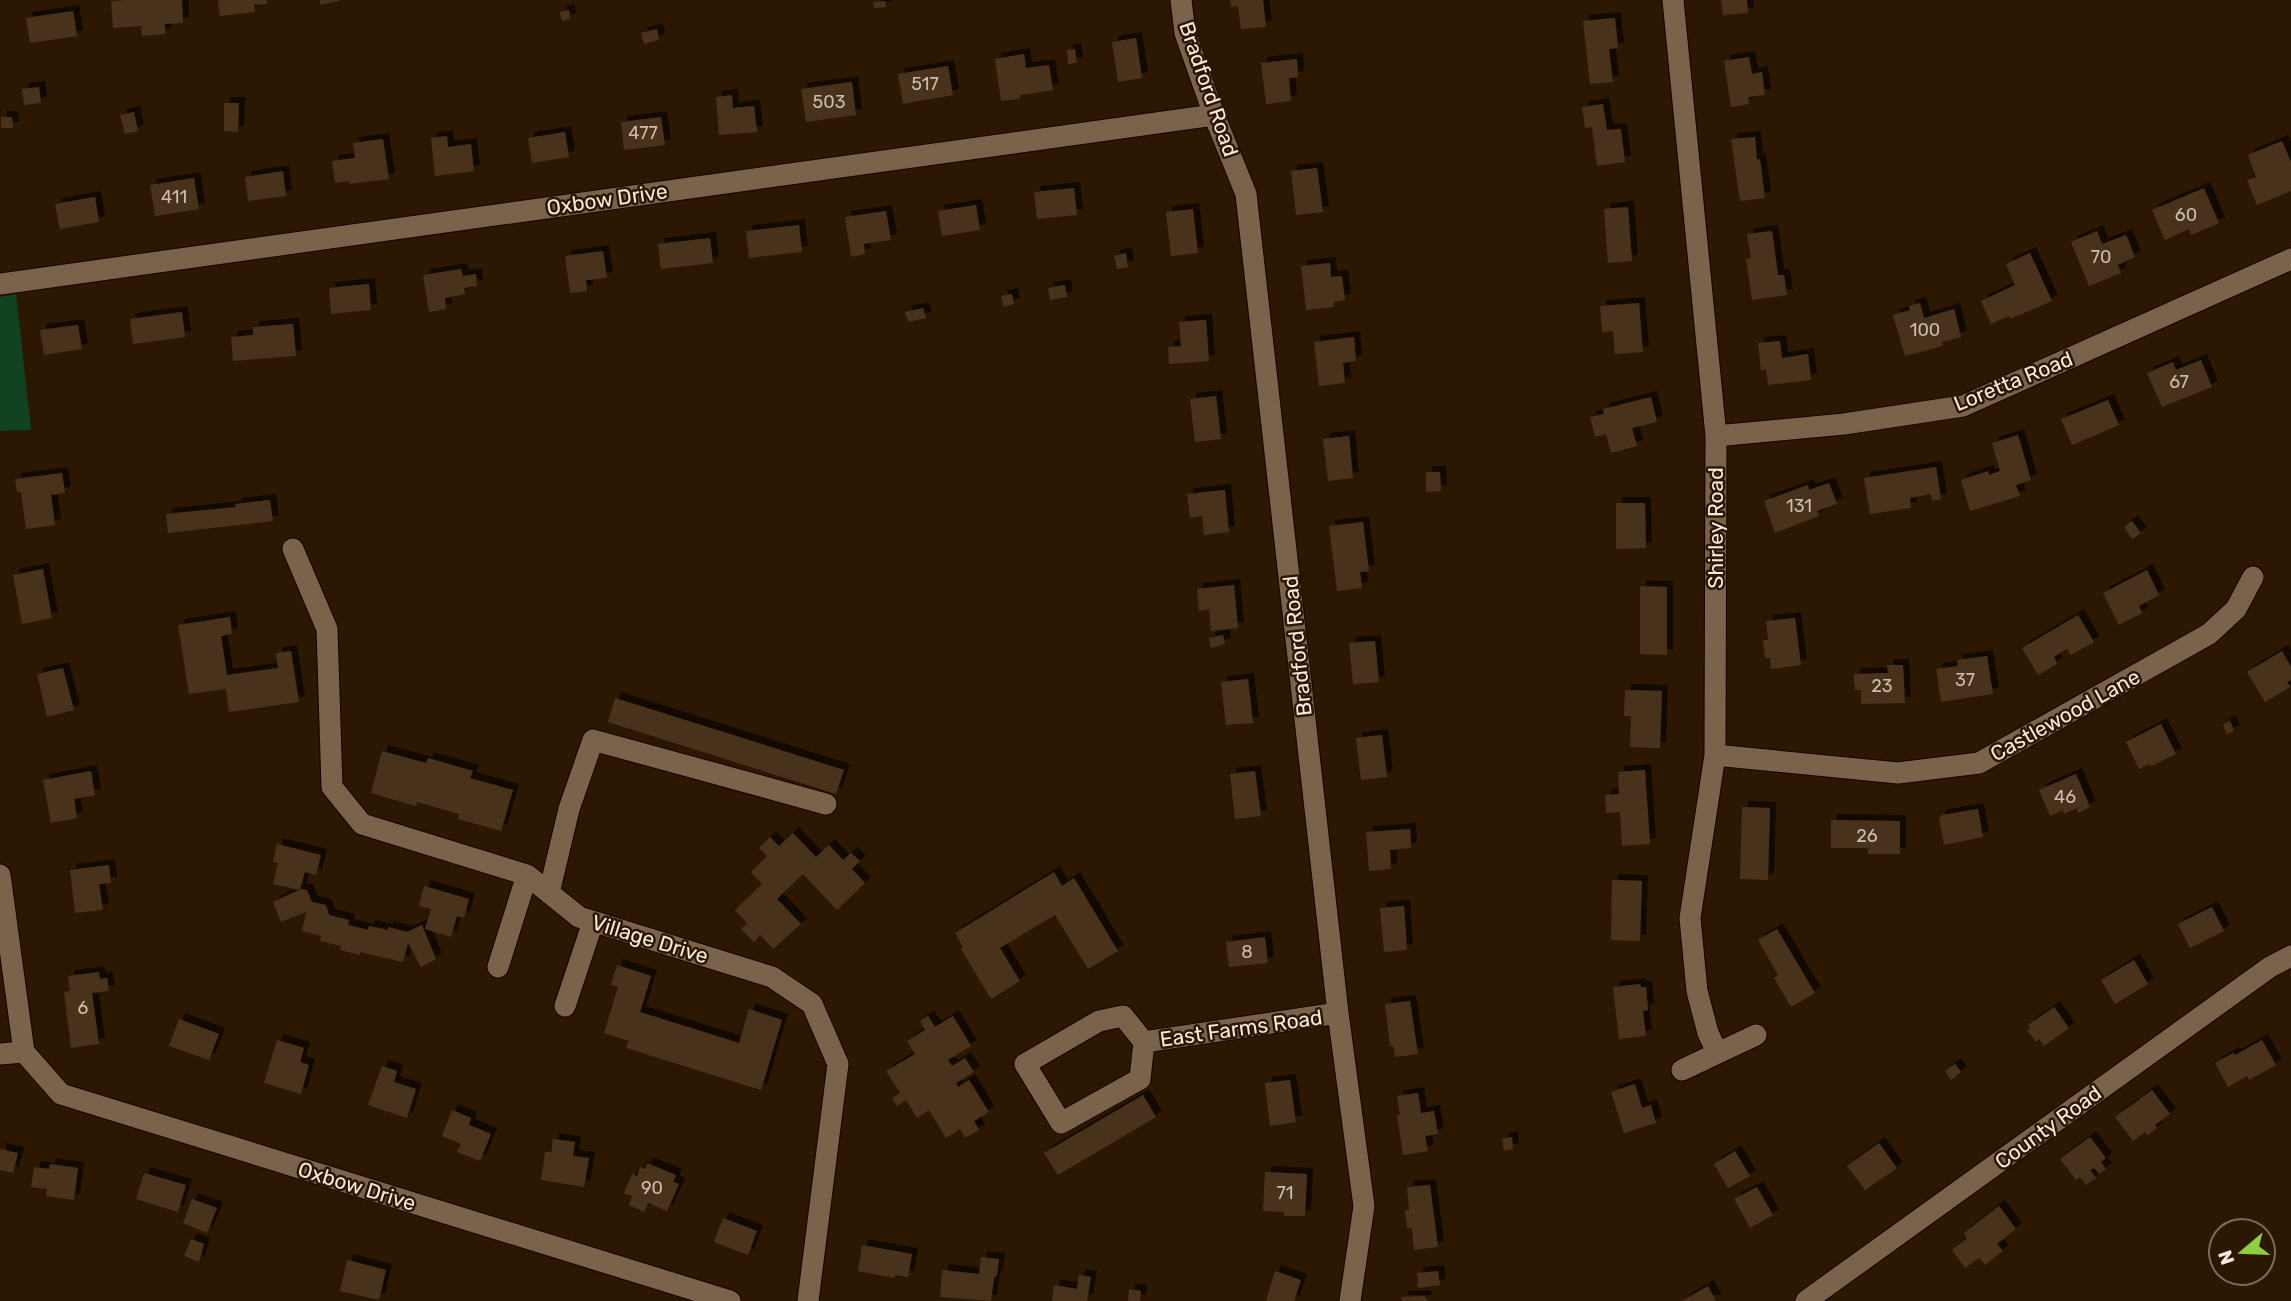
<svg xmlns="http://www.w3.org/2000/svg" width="2291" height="1301" viewBox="0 0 2291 1301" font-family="Rubik,sans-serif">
<defs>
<filter id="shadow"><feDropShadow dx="6" dy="-6" stdDeviation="0" flood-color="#0009"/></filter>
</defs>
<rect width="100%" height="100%" fill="#2c1702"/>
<path fill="#114222" d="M16,294L31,430L0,431V297Z"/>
<path fill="#4a321d" filter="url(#shadow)" d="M128,0H182L183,23L165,24V34L142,36L141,26L113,28L111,1Z
M218,0H267V4L254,5L255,12L220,16Z
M320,0H339V1L320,5Z
M1230,0H1263L1266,27L1241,29L1238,6L1231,7Z
M1721,0H1747L1748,13L1723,15Z
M885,1L886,7L874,8L873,2Z
M569,10L570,19L562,21L560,12Z
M73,11L77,36L30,43L26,18Z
M1615,18L1618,48L1609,49L1613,82L1590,84L1583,21Z
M657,29L659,40L644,44L641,33Z
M1136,38L1142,78L1118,82L1112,42Z
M1075,49L1077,63L1068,64L1067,50Z
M1024,54L1026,68L1049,65L1053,90L1021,95L1019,99L1001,101L995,59Z
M1749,57L1752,74L1762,72L1765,95L1748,97L1749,104L1731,107L1724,61Z
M1297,59L1298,77L1289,78L1291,101L1266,104L1261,63Z
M948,66L953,95L903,104L898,74Z
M852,82L856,115L806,122L801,89Z
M39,87L41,103L24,105L22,89Z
M732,95L733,108L754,106L757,132L719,135L716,97Z
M224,103H239L238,132L224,131Z
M1603,104L1607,130L1621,129L1625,162L1597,166L1592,127L1585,128L1582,107Z
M134,112L138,131L125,134L120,115Z
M1,117H12L13,128H1Z
M661,117L665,145L624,150L621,122Z
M565,132L569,157L532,163L528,138Z
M447,136L448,147L471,144L474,171L435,176L431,138Z
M1755,137L1757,160L1760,159L1765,198L1740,201L1731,139Z
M383,139L389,179L349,184V181L335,183L332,161L355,158L353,143Z
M2282,141L2291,162V191L2257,205L2247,180L2256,177L2248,155Z
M1317,168L1323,212L1296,215L1291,171Z
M283,171L286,196L248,201L245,177Z
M194,178L199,209L155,216L150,185Z
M1074,188L1077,215L1037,219L1034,192Z
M2204,188L2219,223L2191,235L2189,229L2165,240L2152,210Z
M95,197L99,222L60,229L55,204Z
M976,205L980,230L942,236L938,211Z
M1628,207L1632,261L1608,263L1604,209Z
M1193,209L1198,253L1171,256L1166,212Z
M886,211L891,240L864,244L865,254L851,257L845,217Z
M799,225L802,252L749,258L746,231Z
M1772,231L1778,275H1784L1787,295L1752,300L1746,259L1751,258L1747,234Z
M2097,231L2102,244L2126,235L2135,257L2118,265L2121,273L2089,286L2071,242Z
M710,238L713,263L661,269L658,244Z
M603,251L607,278L586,280L587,291L570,293L565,256Z
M1126,253L1128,267L1117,269L1114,256Z
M2030,253L2052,301L2010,319L2009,316L1991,324L1981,301L2015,285L2006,264Z
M1330,263L1331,277L1342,276L1345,300L1334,302V307L1306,310L1301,266Z
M461,269L463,276L476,274L477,286L464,288L465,294L445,298L446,309L429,312L423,275Z
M369,284L371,310L331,314L329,288Z
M1065,285L1067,297L1050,300L1048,288Z
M1012,294L1014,304L1004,307L1001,296Z
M1639,303L1643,352L1615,354L1613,331L1602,332L1600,306Z
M1920,303L1924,318L1954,309L1961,337L1942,342L1943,346L1905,356L1893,315L1910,310L1909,306Z
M923,308L926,318L908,322L905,312Z
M182,312L185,337L133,344L130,319Z
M1206,320L1209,361L1169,364L1168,347L1181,346L1179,322Z
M293,324L296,356L233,361L231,337L253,335V327Z
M78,325L82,349L44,355L40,330Z
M1354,337L1356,361L1343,363L1345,383L1319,386L1314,342Z
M1780,341L1782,358L1808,354L1811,380L1768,385L1766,369L1761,370L1758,343Z
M2201,360L2212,387L2162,407L2147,373L2173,362L2176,370Z
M1216,396L1221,439L1195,442L1190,399Z
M1651,397L1657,422L1632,428L1637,446L1611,453L1606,434L1595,437L1590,417L1604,414L1603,409Z
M2108,400L2119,425L2072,445L2061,419Z
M2018,435L2031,480L2016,485L2020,496L1970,511L1961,480L1988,471L1989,475L2000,471L1992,443Z
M1349,436L1353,478L1328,481L1323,439Z
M1936,467L1941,499L1932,501L1931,494L1910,498L1911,508L1870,514L1864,478Z
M1426,472H1440L1441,491L1426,492Z
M62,473L65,493L51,495L55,525L26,529L21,492H17L15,479Z
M1829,483L1837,504L1817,511L1819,516L1775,533L1764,501L1808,485L1809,490Z
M1225,490L1229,532L1204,535L1202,516L1190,518L1187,494Z
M270,500L273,521L168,533L166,514L236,507L235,504Z
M1616,503H1645L1646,548L1616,549Z
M2132,521L2141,533L2132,539L2124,527Z
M1363,522L1369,571L1360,572L1362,588L1337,591L1329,526Z
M43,569L52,618L22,624L13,575Z
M2147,570L2159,595L2139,606L2142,613L2119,625L2103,593Z
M1234,585L1238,628L1211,631L1209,609L1199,611L1197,589Z
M1640,586L1667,587V655L1640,654Z
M2078,615L2094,642L2071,655L2067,649L2054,657L2057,664L2038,675L2022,648Z
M230,617L232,634L221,636L227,675L278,668L276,653L291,651L299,702L229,712L226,689L189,694L178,625Z
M1795,618L1801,665L1771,669L1770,658H1765L1763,640H1768L1766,621Z
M1223,635L1225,644L1211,648L1209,638Z
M1375,641L1379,682L1353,684L1349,643Z
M2282,651L2291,667V680L2287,682L2290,687L2265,702L2247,672Z
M1987,656L1993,694L1941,702L1936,669L1958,666L1957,660Z
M1887,665H1903L1905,703L1861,704V690H1855L1854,674L1888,673Z
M63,668L74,710L47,717L37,674Z
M1248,679L1253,723L1226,725L1221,682Z
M1625,690L1662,691L1660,748L1630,747L1631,716H1624Z
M615,698L844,770L836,794L608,722Z
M2230,721L2234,731L2227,734L2223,724Z
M2161,724L2176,754L2151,766L2150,764L2139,769L2126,742Z
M1382,735L1387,777L1361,780L1356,738Z
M382,751L426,763L428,758L473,771L470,778L513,790L501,831L458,819L459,814L417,802L416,806L371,793Z
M1645,770L1650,844L1622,846L1620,812L1606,813L1605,795L1619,794L1618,772Z
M91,771L95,795L74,799L77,818L51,823L43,780Z
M1255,771L1261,816L1235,819L1230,774Z
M2076,774L2090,807L2078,813L2077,808L2064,814L2063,810L2050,816L2039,790Z
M1742,807L1770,808L1768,880L1740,879Z
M1978,809L1983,837L1944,845L1939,818L1942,815Z
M1831,820L1900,821V854H1868V848H1831Z
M1410,829L1411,848L1390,850L1391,869L1369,871L1366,832Z
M793,833L816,857L829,845L843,860L851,853L860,861L852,869L865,883L837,910L803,874L777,899L801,924L773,949L760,935L754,942L741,929L747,923L735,910L762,884L751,872L767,856L759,848L770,837L779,846Z
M277,844L321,855L316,875L305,872L300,889L307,890L312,902L326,905L329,915L349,920L348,925L368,930L369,926L388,930V927L407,932L422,925L436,959L421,967L408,943L403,962L360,952V955L340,950L341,946L320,941L321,936L302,931L306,912L281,922L273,902L299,890L273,884L278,863L273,862Z
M109,865L111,883L99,884L103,910L75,913L70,870Z
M1054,872L1062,886L1074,878L1118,951L1088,969L1055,915L1000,948L1020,981L991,999L961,949L963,947L955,933Z
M1612,880L1642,881L1640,941L1611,940Z
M424,886L469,899L464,918L457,916L451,937L425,929L431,909L419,906Z
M1404,906L1407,950L1384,952L1380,908Z
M2212,907L2224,931L2190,948L2178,924Z
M1777,929L1815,993L1791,1007L1774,978L1778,975L1758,940Z
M1265,937L1268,963L1229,967L1226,942Z
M2134,960L2148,984L2115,1004L2101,980Z
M617,965L651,976L640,1012L739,1043L749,1009L782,1020L761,1090L626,1048L629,1041L604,1033L618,987L611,985Z
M99,972L100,979L107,978L109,991L92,993L99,1044L71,1048L64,992L70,991L68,976Z
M1640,984L1641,987H1646L1648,1010L1643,1011L1646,1036L1619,1039L1613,987Z
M1410,1001L1418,1054L1395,1057L1394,1047L1390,1046L1385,1004Z
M2054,1007L2069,1028L2044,1046L2039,1039L2036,1042L2027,1030L2031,1028L2028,1025Z
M928,1016L935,1027L953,1016L971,1046L948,1060L952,1066L965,1058L974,1072L956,1083L958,1087L969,1080L989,1112L974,1121L979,1130L965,1138L960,1129L946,1138L929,1110L917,1118L906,1100L897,1106L892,1098L900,1093L886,1071L915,1054L907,1041L925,1030L920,1021Z
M179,1019L219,1034L209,1060L169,1046Z
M277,1040L304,1048L300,1062L309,1065L301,1094L264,1083Z
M2262,1040L2276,1065L2249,1080L2247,1076L2228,1087L2215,1063L2233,1053L2235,1055Z
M1955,1064L1961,1072L1951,1080L1945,1071Z
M382,1066L397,1071L394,1082L416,1089L407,1118L368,1105Z
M1290,1080L1296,1122L1270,1126L1265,1083Z
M1635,1084L1642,1108L1651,1105L1656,1123L1624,1133L1611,1092Z
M2152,1090L2170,1114L2155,1125L2157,1128L2148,1135L2145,1132L2133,1141L2115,1117Z
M1418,1093L1421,1113L1434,1111L1438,1134L1425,1136L1428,1151L1403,1155L1397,1115H1400L1397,1096Z
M1143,1095L1156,1117L1058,1175L1044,1153Z
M452,1110L471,1118L469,1125L491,1134L480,1161L457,1152L461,1144L442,1136Z
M1512,1137L1513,1149L1504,1151L1502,1139Z
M2090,1137L2106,1158L2101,1162L2106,1169L2099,1174L2094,1168L2090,1170L2096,1178L2086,1185L2080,1177L2076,1180L2060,1159Z
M553,1139L575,1142L573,1156L589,1158L584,1187L541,1180L545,1152H551Z
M1879,1143L1897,1168L1865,1190L1847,1166Z
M0,1149L18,1153L13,1173L0,1170Z
M1735,1151L1750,1176L1728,1188L1714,1164Z
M647,1163L676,1175L673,1182L679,1184L667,1211L648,1203L644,1212L629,1205L632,1196L624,1193L632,1174L637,1176L640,1167L645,1169Z
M50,1164L78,1168L74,1200L46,1196L47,1189L31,1187L34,1167L49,1169Z
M1265,1172L1307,1174L1305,1216H1284V1212L1263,1211Z
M144,1173L186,1185L178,1212L136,1199Z
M1430,1185L1438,1247L1414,1250L1412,1228H1407L1405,1210H1409L1407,1187Z
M1757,1187L1773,1215L1750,1228L1734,1199Z
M192,1199L217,1208L207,1233L183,1223Z
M1999,1206L2016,1229L1997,1244L2003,1251L1985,1265L1979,1258L1965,1268L1952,1250L1967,1238L1964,1233Z
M723,1218L757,1231L748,1255L714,1242Z
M191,1239L204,1244L199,1262L184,1256Z
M862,1245L912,1254L908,1277L896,1275L894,1278L858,1271Z
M981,1257L999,1259L997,1275L994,1278L991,1301L940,1297L942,1270L979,1274Z
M347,1260L386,1270L379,1300L340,1291Z
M1275,1271L1301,1280L1294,1301H1266Z
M1438,1271L1440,1285L1418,1288L1417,1273Z
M1079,1275L1091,1277L1087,1301H1052L1054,1285L1077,1289Z
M1708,1286L1716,1301H1682Z
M1129,1289L1141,1291L1140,1301H1128Z
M1424,1296L1428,1301H1402L1401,1297Z"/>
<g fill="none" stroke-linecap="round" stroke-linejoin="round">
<defs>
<path id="minor" d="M1181,0L1185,33L1214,115L1246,194L1338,1013L1364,1206L1350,1301
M1673,0L1716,436L1715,755L1690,918L1697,991L1708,1033L1717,1052
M0,284L1214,115
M1716,436L1844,424L1963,406L2291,259
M293,549L327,629L332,787L362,824L527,875L579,917L772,977L812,1004L838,1064L808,1301
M1715,755L1898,773L1979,763L2209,634L2236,609L2253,577
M0,875L24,1052
M549,893L569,809L593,740L826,804
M498,967L527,875
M565,1006L593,922
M1123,1016L1144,1042L1140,1079L1061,1123L1025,1064L1099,1021Z
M1144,1042L1338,1013
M0,1054L24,1052L61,1094L730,1301
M1682,1070L1756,1035
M1806,1301L2270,967L2291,956"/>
</defs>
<use href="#minor" stroke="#130300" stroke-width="23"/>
<use href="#minor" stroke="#7b624a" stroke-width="21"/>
</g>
<g text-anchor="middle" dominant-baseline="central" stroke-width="5" stroke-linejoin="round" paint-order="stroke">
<g font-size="18" fill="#cdbcad">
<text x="925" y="84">517</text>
<text x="829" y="102">503</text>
<text x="643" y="133">477</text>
<text x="174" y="197">411</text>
<text x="2186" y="215">60</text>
<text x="2101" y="257">70</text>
<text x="1925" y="330">100</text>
<text x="2179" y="382">67</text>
<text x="1799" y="506">131</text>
<text x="1965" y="680">37</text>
<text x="1882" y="686">23</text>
<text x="2065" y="797">46</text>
<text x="1867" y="836">26</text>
<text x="1247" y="952">8</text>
<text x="83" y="1008">6</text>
<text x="652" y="1188">90</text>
<text x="1285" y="1193">71</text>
</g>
<g font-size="21" fill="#f9eadd" stroke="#2c1702">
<text transform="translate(1209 89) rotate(71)">Bradford Road</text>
<text transform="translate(607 199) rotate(-8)">Oxbow Drive</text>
<text transform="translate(2013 381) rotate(-22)">Loretta Road</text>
<text transform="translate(1715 528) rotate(-90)">Shirley Road</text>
<text transform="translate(1297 646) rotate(-96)">Bradford Road</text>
<text transform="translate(2065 715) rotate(-29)">Castlewood Lane</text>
<text transform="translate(650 939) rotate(17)">Village Drive</text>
<text transform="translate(1241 1028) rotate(-8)">East Farms Road</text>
<text transform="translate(2048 1127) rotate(-36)">County Road</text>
<text transform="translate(357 1186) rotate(17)">Oxbow Drive</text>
</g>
</g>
<g transform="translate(2242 1252) rotate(251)"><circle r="33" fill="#2c1702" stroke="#7e6b5a" stroke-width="2"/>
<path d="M0-5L12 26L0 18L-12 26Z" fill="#8fcd42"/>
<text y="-10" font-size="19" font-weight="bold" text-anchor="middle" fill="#f9eadd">N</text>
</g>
</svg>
